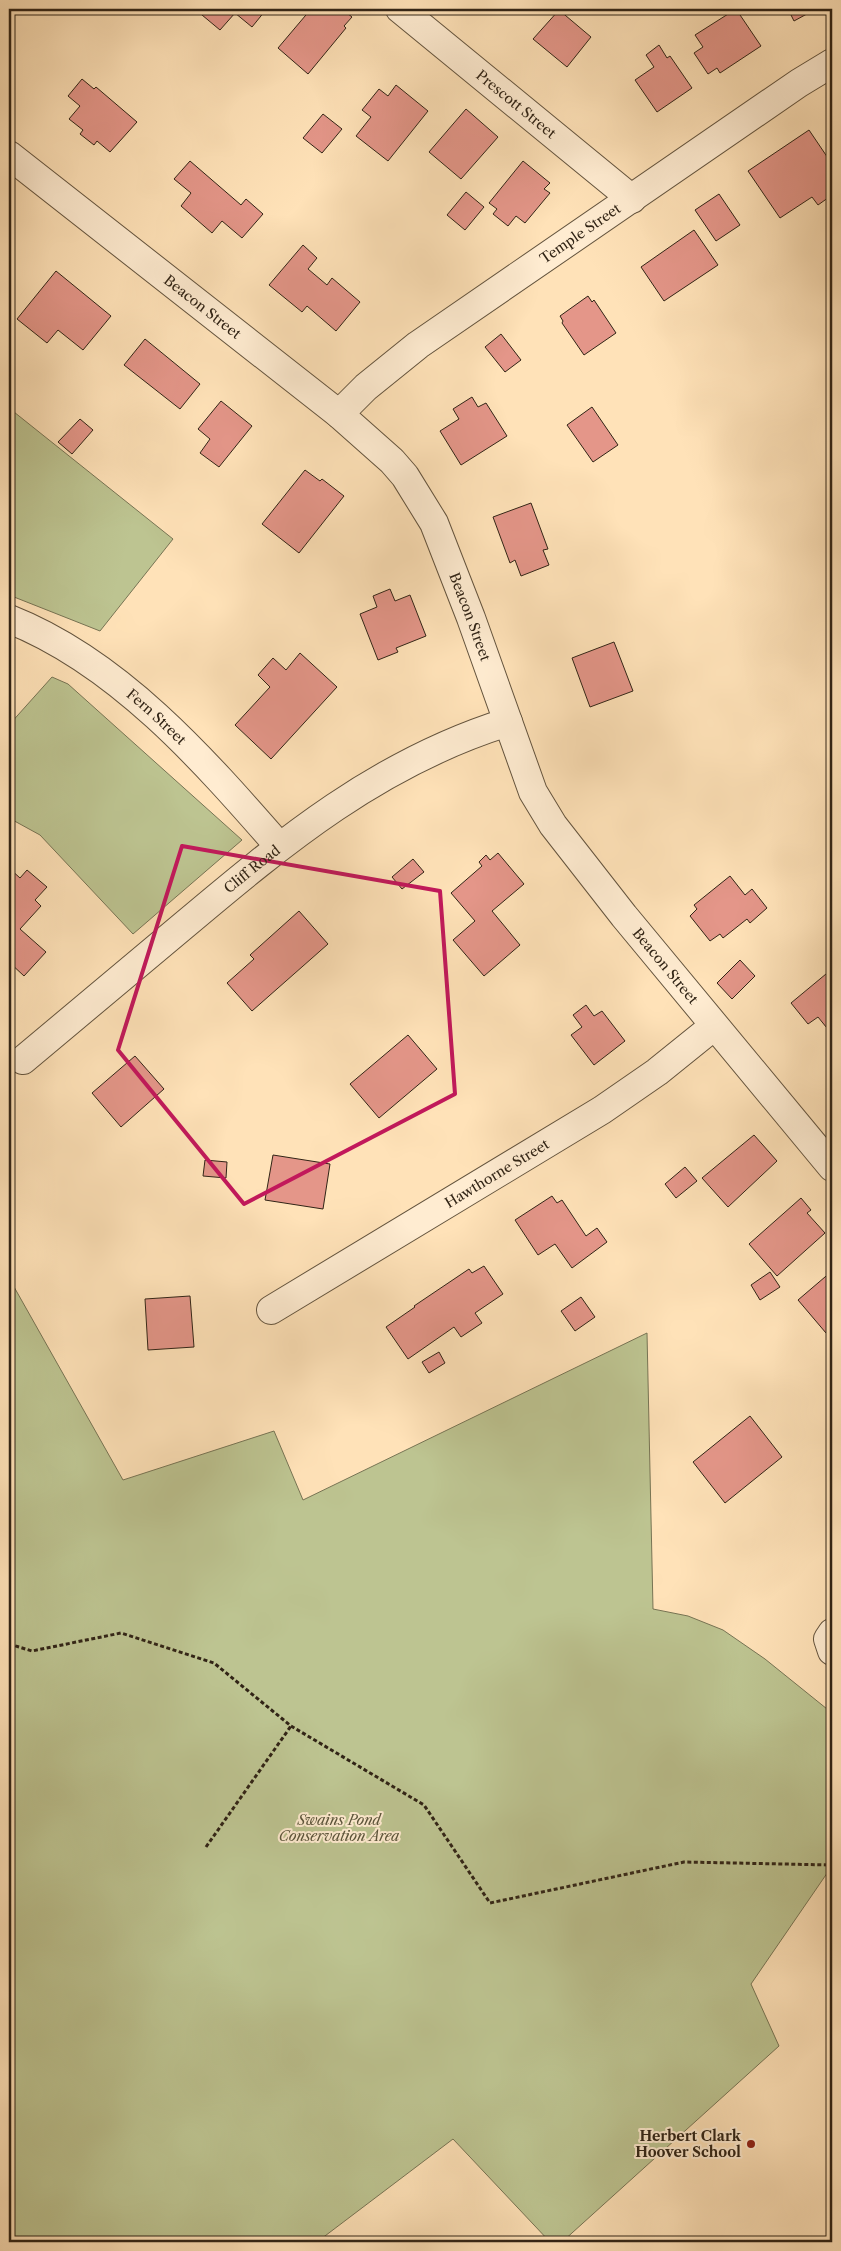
<svg xmlns="http://www.w3.org/2000/svg" width="841" height="2251" viewBox="0 0 841 2251" font-family="'Libre Caslon Text',serif">
<rect width="100%" height="100%" fill="#ffe2b8"/>
<filter id="stains"><feTurbulence type="fractalNoise" baseFrequency=".004" numOctaves="4"/><feColorMatrix values="0 0 0 0 .2 0 0 0 0 .09 0 0 0 0 .02 0 0 0 .5 -.17"/></filter>
<radialGradient id="worn" r=".72"><stop offset=".6" stop-color="#630" stop-opacity="0"/><stop offset="1" stop-color="#630" stop-opacity=".3"/></radialGradient>
<path fill="#bdc491" stroke="#777454" d="M9,408L173,539L100,631L9,595Z
M52,677L68,684L242,840L133,934L40,835L9,818V725Z
M9,1278L123,1480L274,1431L303,1500L647,1333L653,1609L688,1616L723,1630L765,1659L832,1713V1866L751,1984L779,2046L562,2242H550L453,2139L317,2242H9Z"/>
<path fill="#e49689" stroke="#312416" d="M262,9L265,11L252,27L235,13L220,30L196,10Z
M311,9H323L330,14L334,9H342L352,17L344,26L346,28L308,74L278,48Z
M736,9L761,46L720,73L717,68L708,74L694,53L703,47L695,35Z
M788,9H816L794,21Z
M559,10L591,37L567,67L533,39Z
M659,45L667,58L670,56L692,88L657,112L635,80L654,67L646,55Z
M82,79L94,89L96,87L137,122L110,152L97,141L94,145L80,134L83,130L69,119L80,106L68,96Z
M396,85L428,111L388,161L356,136L371,117L362,110L379,89L388,96Z
M466,109L498,137L461,179L429,152Z
M323,114L342,129L322,153L303,138Z
M809,130L832,164V195L818,205L812,197L780,218L748,171Z
M190,161L241,205L246,199L263,214L242,238L222,221L212,233L181,206L191,193L174,179Z
M523,161L550,183L544,189L550,193L525,223L516,216L508,226L493,214L497,209L489,203Z
M466,192L484,207L465,230L447,215Z
M719,194L740,225L716,241L695,210Z
M694,230L718,265L664,301L641,267Z
M303,245L317,258L308,269L327,285L332,278L360,302L336,331L307,306L302,312L269,285Z
M56,271L111,316L83,350L58,330L47,343L17,319Z
M588,296L592,302L594,300L616,333L584,355L562,323L563,321L560,316Z
M501,334L521,360L505,372L485,347Z
M145,339L200,384L180,409L124,365Z
M472,397L478,407L486,403L507,436L461,465L440,431L459,419L453,409Z
M221,401L252,426L219,467L200,453L210,439L198,429Z
M592,407L618,445L593,462L567,425Z
M80,419L93,430L72,454L58,442Z
M305,470L320,481L322,479L344,496L299,553L262,524Z
M531,503L548,549L543,550L549,565L521,576L515,560L510,563L493,517Z
M390,589L395,601L410,595L426,636L396,648L398,652L378,660L360,614L377,607L373,596Z
M614,642L633,691L590,707L572,658Z
M300,653L337,687L271,759L235,725L270,687L258,675L273,658L286,670Z
M498,853L524,884L492,911L520,945L484,976L453,940L475,921L451,893L482,866L479,862L486,855L490,860Z
M413,859L424,872L402,889L392,877Z
M9,868L20,878L27,870L47,887L35,900L41,906L20,929L46,952L24,976L9,962Z
M730,876L745,895L752,889L767,908L750,923L747,919L723,938L720,934L710,941L690,916L697,909L694,905Z
M299,911L328,944L252,1011L227,983L254,959L250,955Z
M740,960L755,976L732,999L717,983Z
M832,969V1033H831L818,1017L808,1024L791,1003Z
M586,1005L594,1016L602,1011L625,1041L594,1065L571,1035L582,1027L573,1015Z
M408,1035L437,1069L379,1118L350,1084Z
M135,1056L164,1089L121,1127L92,1093Z
M754,1135L777,1161L728,1207L702,1178Z
M273,1155L330,1164L323,1209L265,1200Z
M205,1160L227,1162L226,1178L203,1176Z
M685,1167L697,1181L676,1198L665,1184Z
M552,1196L557,1203L562,1200L586,1236L597,1228L607,1242L572,1268L555,1244L538,1255L515,1220Z
M801,1198L811,1210L807,1213L825,1233L777,1276L749,1244Z
M484,1266L503,1294L475,1313L482,1323L461,1337L454,1327L408,1359L386,1327L415,1307L414,1306L469,1269L472,1273Z
M832,1271V1328L826,1333L798,1300Z
M770,1272L780,1287L760,1300L751,1285Z
M190,1296L194,1347L148,1350L145,1299Z
M581,1297L595,1317L575,1331L561,1311Z
M439,1352L445,1363L429,1373L422,1362Z
M750,1416L782,1457L725,1503L693,1462Z"/>
<g fill="none" stroke-linecap="round" stroke-linejoin="round">
<defs>
<g id="minor">
<path id="s1" d="M400,9L632,199"/>
<path id="s2" d="M9,155L339,414L392,461L405,476L434,523L471,618L533,792L553,825L624,916L832,1167"/>
<path id="s3" d="M339,414L366,387L418,345L799,83L832,63"/>
<path id="s4" d="M9,619C118,662 203,759 279,846"/>
<path id="s5" d="M23,1060C76,1015 130,971 183,926C284,841 379,762 508,722"/>
<path id="s6" d="M271,1310L602,1110L657,1072L714,1026"/>
<path d="M832,1633L828,1639L832,1651"/>
</g>
</defs>
<use href="#minor" stroke="#64543e" stroke-width="30"/>
<path stroke="#312416" stroke-width="3" stroke-dasharray="4 2.5" stroke-linecap="butt" d="M9,1644L32,1651L121,1633L214,1663L291,1726L424,1805L490,1903L684,1862L832,1865
M206,1847L291,1726"/>
<use href="#minor" stroke="#ffecd1" stroke-width="28"/>
</g>
<path fill="none" stroke="#c2185b" stroke-width="4" stroke-linejoin="round" d="M182,846L440,891L455,1094L244,1204L118,1050Z"/>
<circle fill="#8f2418" stroke="#ffecd1" stroke-width="2" cx="751" cy="2144" r="5"/>
<g text-anchor="middle" dominant-baseline="central" stroke-width="4" stroke-linejoin="round" paint-order="stroke">
<g font-size="14" fill="#312416" stroke="#ffecd1">
<text stroke="none"><textPath href="#s1" startOffset="150">Prescott Street</textPath></text>
<text stroke="none"><textPath href="#s3" startOffset="302">Temple Street</textPath></text>
<text stroke="none"><textPath href="#s2" startOffset="246">Beacon Street</textPath></text>
<text stroke="none"><textPath href="#s2" startOffset="666">Beacon Street</textPath></text>
<text stroke="none"><textPath href="#s4" startOffset="178">Fern Street</textPath></text>
<text stroke="none"><textPath href="#s5" startOffset="298">Cliff Road</textPath></text>
<text stroke="none"><textPath href="#s2" startOffset="1071">Beacon Street</textPath></text>
<text stroke="none"><textPath href="#s6" startOffset="264">Hawthorne Street</textPath></text>
</g>
<g font-size="14" font-style="italic" fill="#5b543b" stroke="#ffecd1">
<text x="339" y="1820">Swains Pond<tspan x="339" dy="16">Conservation Area</tspan></text>
</g>
<g font-size="14" font-weight="bold" fill="#312416" stroke="#ffecd1" text-anchor="end">
<text x="741" y="2136">Herbert Clark<tspan x="741" dy="16">Hoover School</tspan></text>
</g>
</g>
<rect width="841" height="2251" fill="none" stroke="#ffe2b8" stroke-width="30"/>
<rect x="10" y="10" width="821" height="2231" fill="none" stroke="#312416" stroke-width="2.5"/>
<rect x="15" y="15" width="811" height="2221" fill="none" stroke="#312416"/>
<rect width="100%" height="100%" filter="url(#stains)"/>
<rect width="100%" height="100%" fill="url(#worn)"/>
</svg>
